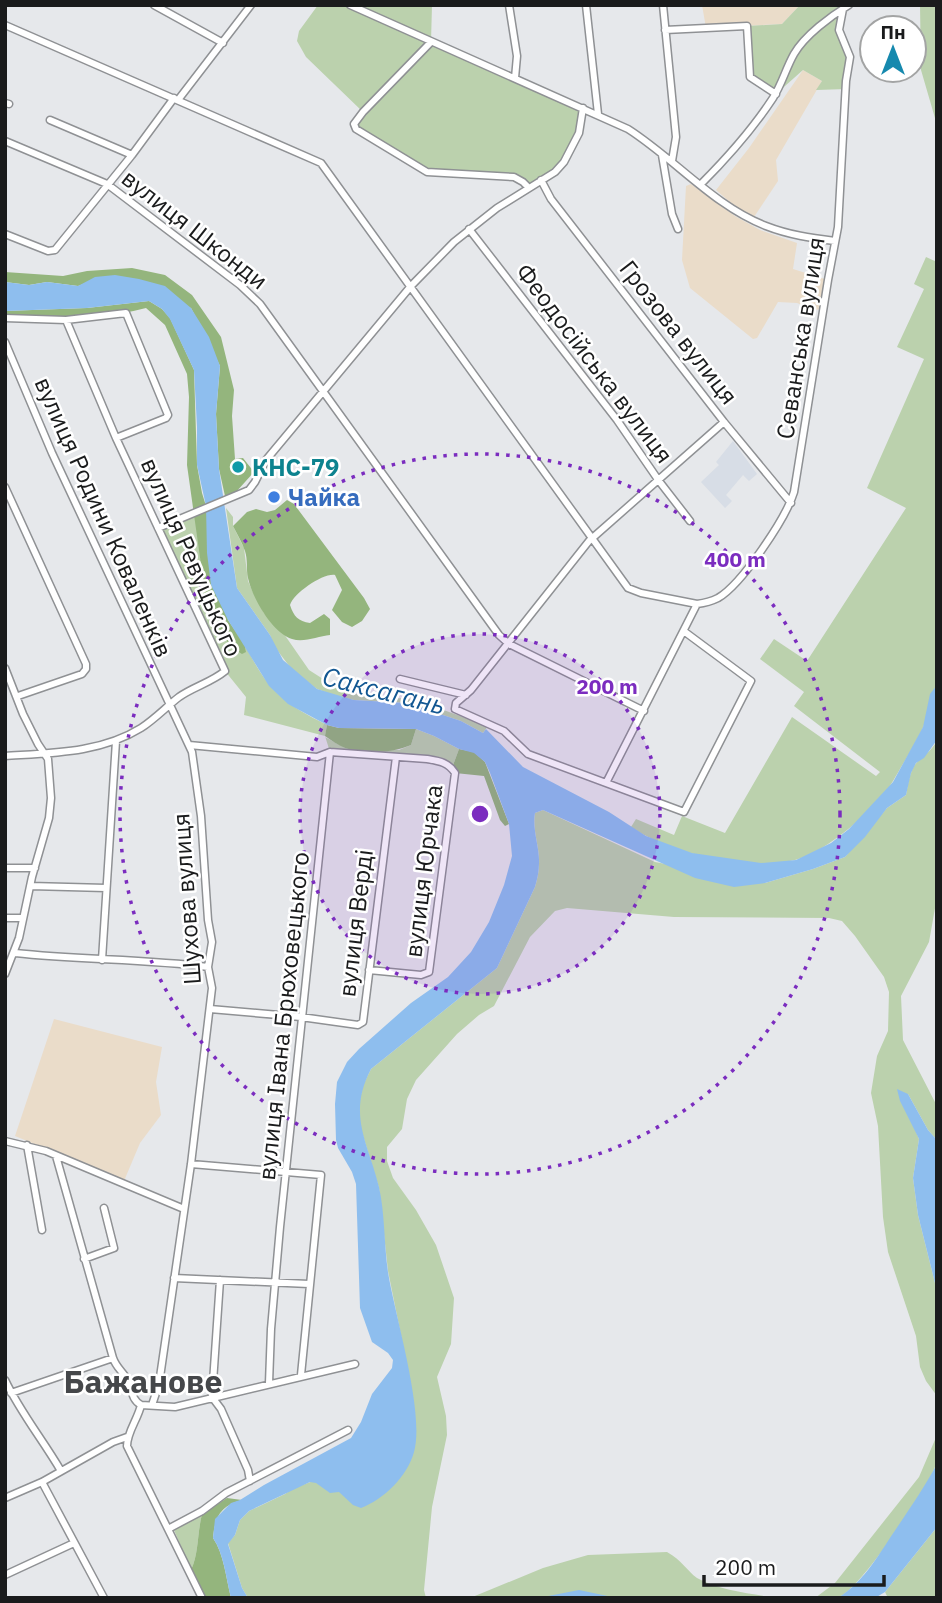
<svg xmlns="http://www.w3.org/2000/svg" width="942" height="1603" viewBox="0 0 942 1603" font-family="'IBM Plex Sans',sans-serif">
<rect width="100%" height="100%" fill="#e6e8eb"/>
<path fill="#d7dde6" d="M733,441L757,474L749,481L743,475L726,495L732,501L725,508L701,482L719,465L716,462Z"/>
<path fill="#eadcc9" d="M702,5H800L782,24L706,28Z
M803,70L822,81L776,160L778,181L754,217L739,210L716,190L749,148Z
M691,184L735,216L760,230L797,243L793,269L828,280L823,308L816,310L797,303L778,302L757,338L753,339L690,288L682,260L686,186Z
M54,1019L162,1047L156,1082L161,1115L140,1143L124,1181L15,1136Z"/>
<path fill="#bbd1ad" d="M318,5H432L431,42L583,108L579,133L555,172L528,187L518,179L437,174L356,129L363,112L306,57L297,41L299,31Z
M800,5H849L839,20L848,52L847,89L816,90L822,81L803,70L776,94L750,77L747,26L782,24Z
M920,5H937V125L921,70Z
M926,257L937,262V685C928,697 929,711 924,725C919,738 901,767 893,781C876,809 827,852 795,860C747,871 671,854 631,827L636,819L674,835L682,816L725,833L792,717L876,776L880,772L794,706L804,692L760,659L774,639L807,661L906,508L867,488L924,359L897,347L924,289L914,284Z
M226,508L233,517V526L244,548L248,581L252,590L264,613L284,634L309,670L334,686L362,696L413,699L488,726L483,733L461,721L407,703L354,700L333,695L317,689L293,671L274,646L270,635L237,588Z
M195,512L207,607L234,649L246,652L245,645C268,690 281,702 327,725L325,737L345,748L356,749L399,750L411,745L416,729L434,736L459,749L452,768L443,762L330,752L325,736L244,715L246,697L225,671L158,528Z
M937,740V897L929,942L901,996L903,1040L937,1106V1140L928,1130L908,1094L912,1122L919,1139L913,1178L918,1215L937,1291V1396L926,1381L920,1367L916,1336L888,1252L883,1217L878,1126L871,1093L877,1056L888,1031L889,992L884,977L855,936L842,921L829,918L674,917L567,908L555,911L530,937L494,1006L479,1015L457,1034L416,1080L407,1099L402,1129L387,1147V1161L393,1178L416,1210L436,1245L454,1298L451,1344L437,1377L446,1416L447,1435L432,1507L424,1590L426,1598H248L242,1588L228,1543L235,1535L240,1520L249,1511L285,1494L292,1489L334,1473L407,1365L388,1271L379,1188L360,1126L359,1104L363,1085L371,1069L497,968L535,887C537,880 539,872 539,864C540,847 532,830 535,813L543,810L655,862L765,883L813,869L845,857L887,808L906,795C908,785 909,775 914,766C920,757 932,752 937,740Z
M937,1435C937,1445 939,1458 935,1467C926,1490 859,1592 837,1598C831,1599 822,1598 815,1598L835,1583L919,1477Z
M202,1514C197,1534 199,1553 191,1570L174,1530Z
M937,1527V1598H888L885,1592Z
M667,1552C682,1560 687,1571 697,1578C720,1591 750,1593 775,1598H470L543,1568L588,1555Z"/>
<path fill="#94b57d" d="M132,268L165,275L192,295L221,337L234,390L232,416L235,459L243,458L254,472L236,492L225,496L219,469L216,414L220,366L191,308L86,283L78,286L47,282L29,285L5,282V272L63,276L87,271Z
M149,301L162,309L170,318L194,370L197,465L202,493L206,506L228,620L245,645L246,652L242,654L234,649L226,640L207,607L187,465L189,397L187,374L165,325L146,308C99,320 53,320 5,318V311L87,308Z
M287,500L294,504L364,598L370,609L362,621L352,627L342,622L332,610L342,590L335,575C323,573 294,593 290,605C294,617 298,621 310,623L324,614L330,619V635C318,636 304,643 292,639C272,633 252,597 248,578C246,569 248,560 245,551C242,542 237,534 233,526L247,512L256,509L267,512L275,510Z
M327,725L339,728L416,729L411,745C393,753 364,754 345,748C338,745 331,740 325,736Z
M459,749L474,752L485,762L509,824L505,826L500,820L484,776L455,773L452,768Z
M227,1498L242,1500C220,1506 215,1517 213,1538C224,1554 226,1578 231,1598H204L191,1570C199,1553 197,1534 202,1514Z"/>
<path fill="#8ebeee" d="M115,275L139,279L165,286L191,308L209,337L220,366L216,414L219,469L237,588L270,635L283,660L317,689L354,700L407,703L461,721L483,733L486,729L523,767L609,812L646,836L692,853L761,863L796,860L831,843L849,829L893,782L923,727L930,694L937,685V740L924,758L916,763L911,773L906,795L887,808L865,837L845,857L813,869L765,883L734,887L695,878L543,810L535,813C532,830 540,847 539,864C539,872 537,880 535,887L497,968L371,1069C347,1115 368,1142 379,1187C385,1214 384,1244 388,1272C395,1316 425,1413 414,1452C407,1477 384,1499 361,1508L353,1505L339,1492L330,1493L316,1483L310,1482L249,1511L240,1520L235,1535L228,1544L242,1588L248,1598H231C226,1578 224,1554 213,1538L215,1519L231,1503L240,1500L264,1485L351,1438L361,1422L372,1394L392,1368L393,1360L388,1353L372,1342L360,1308L356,1184L352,1172L338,1148L336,1140L335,1104L337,1082L347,1062L359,1049L411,1003L448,977L471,952L489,922L504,885L512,856L509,824L490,773L485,762L474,753L459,749L434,736L416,729L339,728L327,725L288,704L269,686L228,620L211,585L207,553L206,506L197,465V427L194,370L170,319L162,309L149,301L87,308L5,311V282L29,285L47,282L78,286L95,277Z
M897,1089L908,1094L928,1130L937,1140V1291L918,1215L913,1178L919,1139L900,1101Z
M937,1464V1527L885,1592L875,1598H838C866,1580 880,1552 898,1526C912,1505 925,1486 937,1464Z
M579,1590L617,1598H538Z"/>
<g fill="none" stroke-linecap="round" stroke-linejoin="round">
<defs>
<path id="street" d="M154,5L223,43
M350,5L628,129C675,159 714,206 766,226C789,235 811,238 835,241
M509,5L517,56L515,78
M586,5L598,114
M663,5L676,137L672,161
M5,25L321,163L628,588L641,593L697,604
M665,30L747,26L750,77L776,94
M431,42L363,112L354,124L356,129L427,172L514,177L523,182L528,187
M178,100L251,5
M5,103L9,104
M50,120L132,155
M5,141L107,184L240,285L260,304L499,635L509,644L644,711
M662,155L672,214L678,229
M541,180L551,199L724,422L791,503
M701,184C728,157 752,130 773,98C782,84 786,68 794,54C805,35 831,16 849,5
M469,229L617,420L659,481L690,521
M5,234L48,251L55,250L132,155L174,98
M5,318L66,320L126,313L168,415L166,418L116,438
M5,342L52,453L192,752L201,816L208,920L212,942L208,967L212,988L191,1164L159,1384L152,1405
M5,487L86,664V669L82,674L18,696
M158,528L249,490L255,482L266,460L411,286L454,242L497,208L555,172L564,162L579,133L583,108
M685,632L751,681L684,812L528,754L504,731L455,709L456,703L471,690L589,541L724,422
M5,668L23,714L38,744L48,759L51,798L49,818L32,877L19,938L5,974
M400,679L466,695
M189,745L317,757L330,752L427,759C439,761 448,762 455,773L429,972L421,975L369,970
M5,756C51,753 101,753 141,728C155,719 166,707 179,697C193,687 212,682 225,671L116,438L66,320
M607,781L697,604C705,603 712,601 718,598C742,584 786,518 794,492L828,280L838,227L846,81L850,57L839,30L843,9
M5,868H35
M30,886L106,888
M5,918H23
M15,953C80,960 144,959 208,967
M102,960L116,741
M210,1009L301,1017L358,1025L363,1022L396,757
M5,1141L46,1151L184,1209
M27,1145L42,1230
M56,1156L113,1358
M191,1164L321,1175L301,1375
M84,1259L114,1248L104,1208
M174,1278L309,1284
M220,1280L212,1397L221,1409L248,1470L250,1481
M5,1380C20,1412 43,1440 61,1471
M269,1383L271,1329L280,1227L330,752
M11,1393L113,1358C116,1367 122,1371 127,1379C133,1388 130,1399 141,1405
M42,1482L104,1598
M5,1498L42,1482L113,1442L127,1437
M168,1529L202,1511L226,1493L348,1430
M5,1575L74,1543
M202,1598L127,1446C127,1432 138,1419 141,1405L175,1407L355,1364"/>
</defs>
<use href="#street" stroke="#8f9194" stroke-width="9"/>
<use href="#street" stroke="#fff" stroke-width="6"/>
</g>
<circle cx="480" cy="814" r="180" fill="#7b2cbf" fill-opacity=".12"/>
<g fill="none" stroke="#7b2cbf" stroke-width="3.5" stroke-dasharray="3.5 7">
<circle cx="480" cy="814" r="180"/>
<circle cx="480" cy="814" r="360"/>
</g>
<circle fill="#0f9aa8" stroke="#fff" stroke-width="2.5" cx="238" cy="467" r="7"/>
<circle fill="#3f7fe0" stroke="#fff" stroke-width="2.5" cx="274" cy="497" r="7"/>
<g text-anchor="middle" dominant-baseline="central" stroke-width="5" stroke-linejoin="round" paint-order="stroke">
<g font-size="24" fill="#1a1b1c" stroke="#fff">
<text transform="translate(195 229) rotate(38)">вулиця Шконди</text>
<text transform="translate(679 332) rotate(52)">Грозова вулиця</text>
<text transform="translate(800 338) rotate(-81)">Севанська вулиця</text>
<text transform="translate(595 363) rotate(53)">Феодосійська вулиця</text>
<text transform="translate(104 517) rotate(66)">вулиця Родини Коваленків</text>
<text transform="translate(192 557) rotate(66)">вулиця Ревуцького</text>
<text transform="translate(423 871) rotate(-83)">вулиця Юрчака</text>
<text transform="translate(186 899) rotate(-94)">Шухова вулиця</text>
<text transform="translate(355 923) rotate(-83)">вулиця Верді</text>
<text transform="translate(283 1016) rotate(-84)">вулиця Івана Брюховецького</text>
</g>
<g font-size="24" font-weight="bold" fill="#0d838f" stroke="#fff" text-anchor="start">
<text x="252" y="467">КНС-79</text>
</g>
<g font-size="24" font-weight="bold" fill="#366cbe" stroke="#fff" text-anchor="start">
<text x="288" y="497">Чайка</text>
</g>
<g font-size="26" font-style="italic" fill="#125792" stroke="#fff">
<text transform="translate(384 690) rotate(14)">Саксагань</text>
</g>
<g font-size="32" font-weight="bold" fill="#45474a" stroke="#fff">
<text x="143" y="1381">Бажанове</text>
</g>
</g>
<circle cx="480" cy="814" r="10" fill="#7b2cbf" stroke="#fff" stroke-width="3.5"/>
<g font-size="21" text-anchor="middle" font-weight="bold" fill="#7b2cbf" stroke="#fff" stroke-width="5" stroke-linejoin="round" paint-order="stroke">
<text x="735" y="567">400 m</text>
<text x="607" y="694">200 m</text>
</g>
<rect width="942" height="1603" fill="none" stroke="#1a1b1c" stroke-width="14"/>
<g transform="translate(893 49)"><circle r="33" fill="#ffffff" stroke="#a3a4a4" stroke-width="2"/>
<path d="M0-5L12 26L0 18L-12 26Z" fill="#1689ae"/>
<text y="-10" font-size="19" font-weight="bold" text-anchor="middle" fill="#1a1b1c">Пн</text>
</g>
<path d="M704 1575v10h180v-10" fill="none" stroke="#1a1b1c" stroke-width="3.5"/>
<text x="715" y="1575" font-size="21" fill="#1a1b1c" stroke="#ffffff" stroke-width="5" paint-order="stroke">200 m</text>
</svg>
